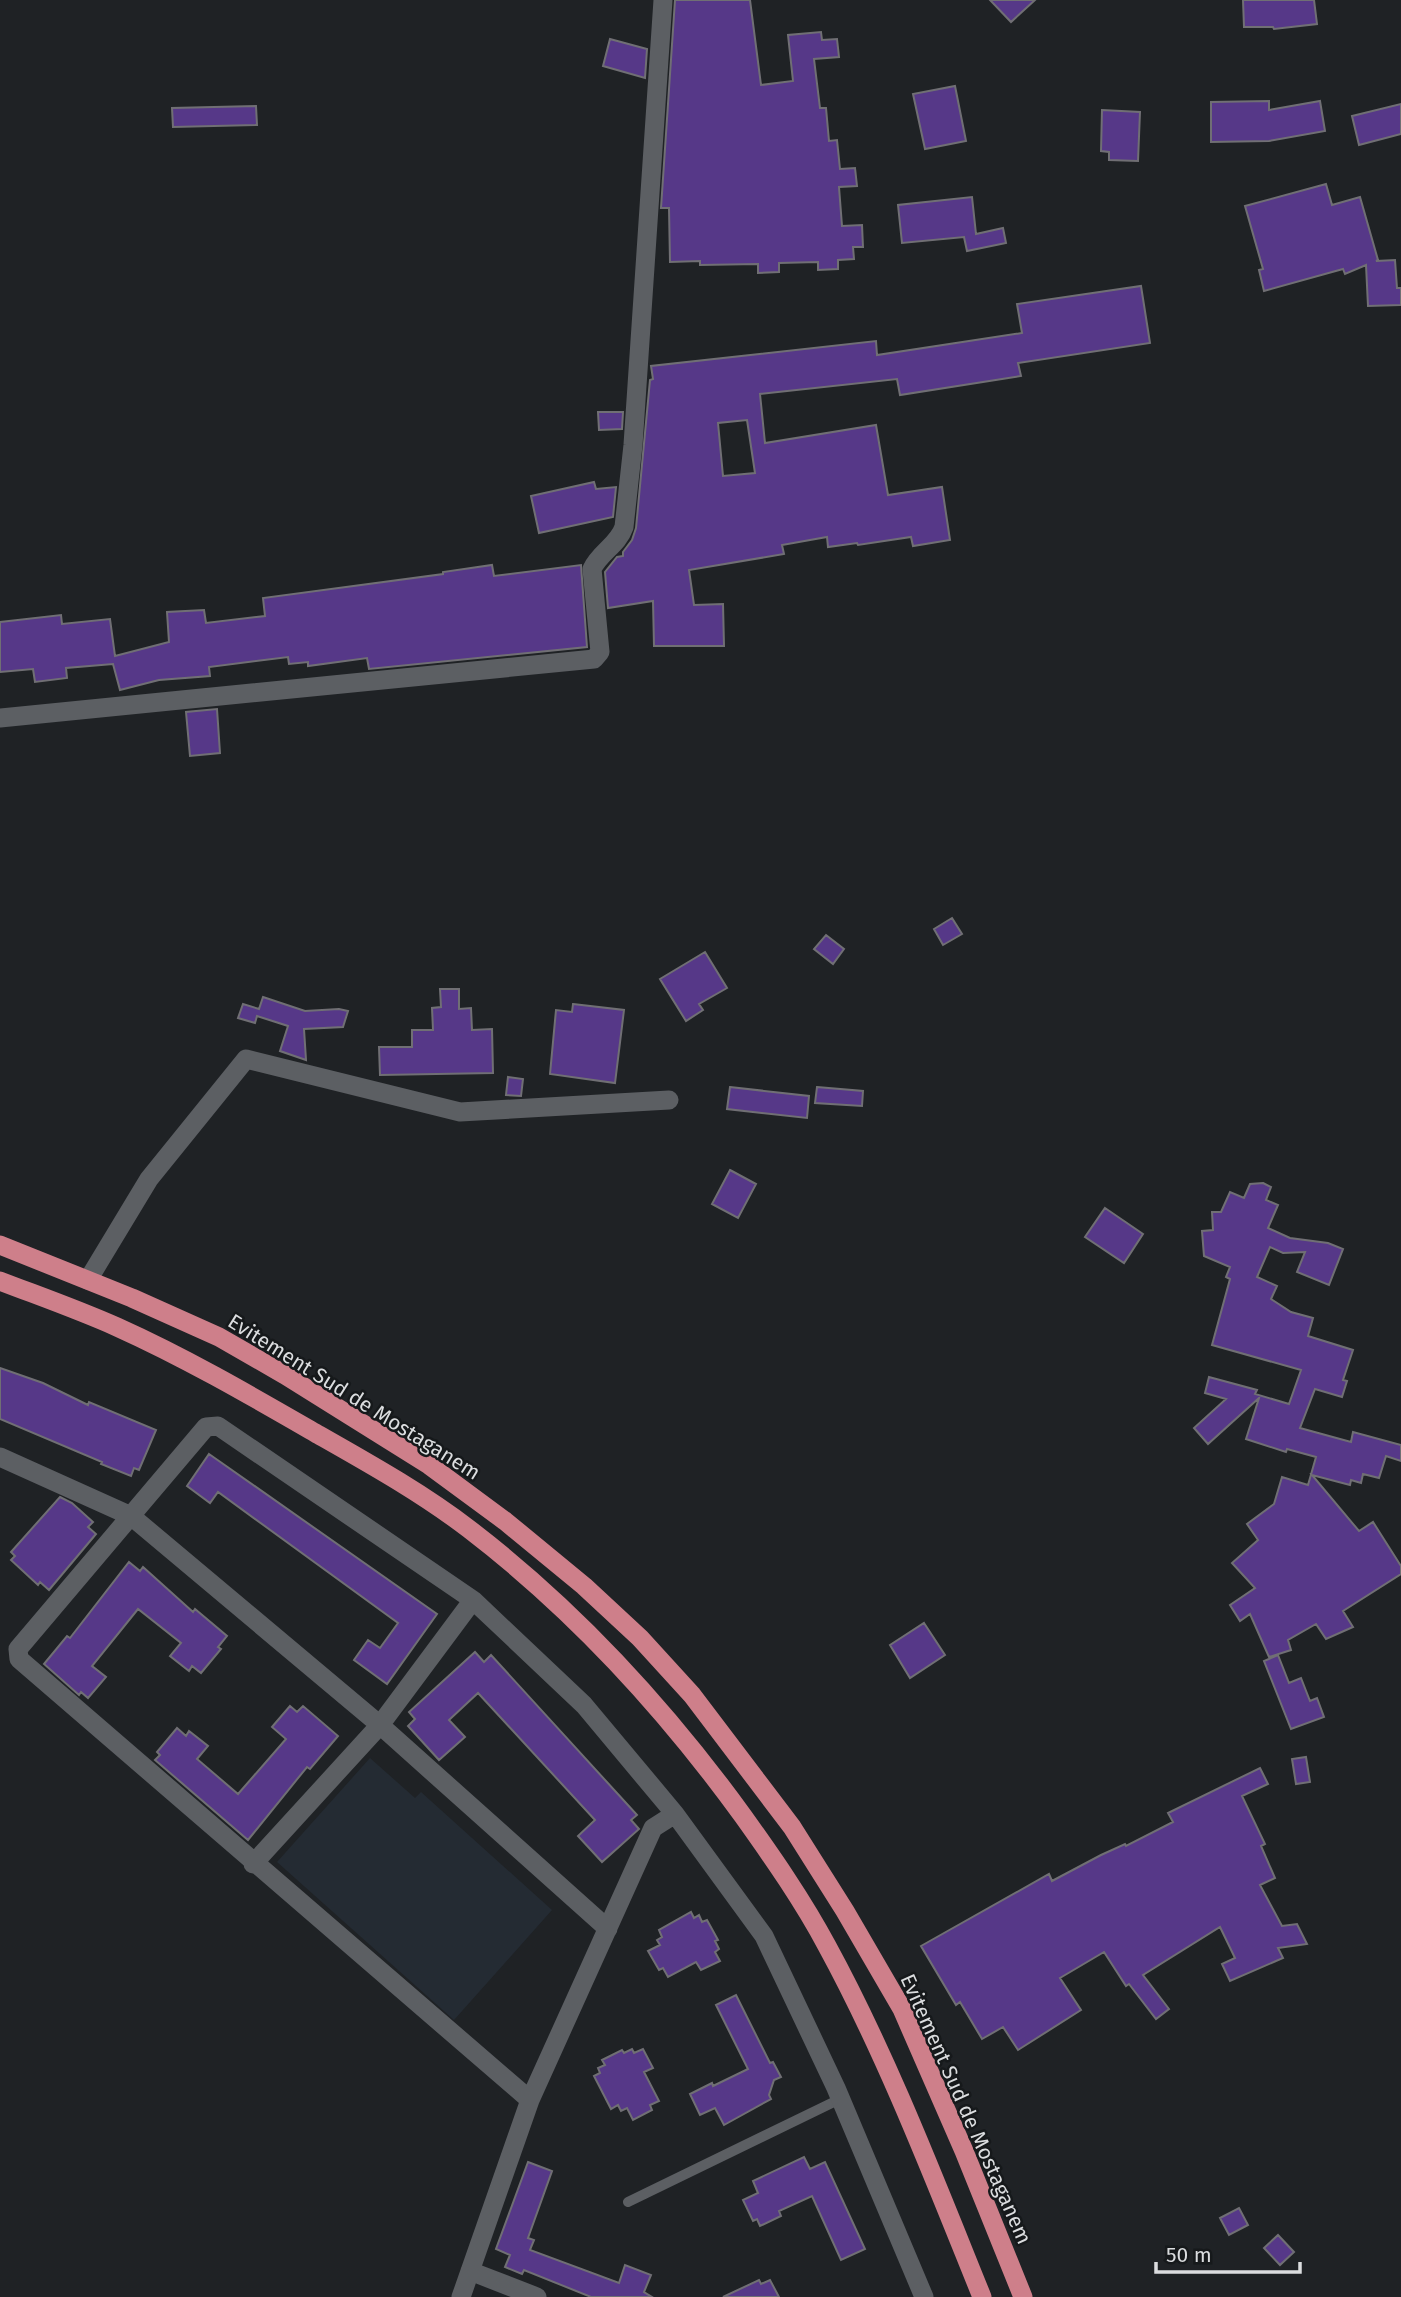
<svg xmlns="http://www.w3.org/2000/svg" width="1401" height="2297" viewBox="0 0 1401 2297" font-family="'Fira Sans',sans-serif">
<rect width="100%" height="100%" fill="#1f2225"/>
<path fill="#242b33" d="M370,1758L415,1798L421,1792L552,1910L454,2020L277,1862Z"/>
<path fill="#563888" stroke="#706f74" stroke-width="2" fill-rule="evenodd" d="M675,0H750L761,85L793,81L788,35L821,32L822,40L837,39L839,57L814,59L820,108H826L829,141L837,140L840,169L855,168L857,186L839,187L842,226L862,225L863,247H853L854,259L838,260V269L818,270V262L779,263V272L758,273V264L700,265V261L670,262L669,208H661Z
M990,0H1035L1011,22Z
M1243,0H1314L1317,24L1274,29L1273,27H1244Z
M610,39L647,49L645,78L603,66Z
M955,86L966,141L925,149L913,94Z
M1269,101V110L1320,101L1325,131L1269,141L1211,142V102Z
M1401,104V134L1359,145L1352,116Z
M256,106L257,125L173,127L172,108Z
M1102,110L1140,112L1138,161L1109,160V152L1101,151Z
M1326,184L1332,205L1360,197L1378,260L1376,261L1395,260L1397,288H1401V305L1368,306L1366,265L1345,274L1343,269L1264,291L1259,270L1263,269L1245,206Z
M972,197L976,234L1003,228L1006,243L967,251L964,237L902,243L898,205Z
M1141,286L1150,343L1018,363L1021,376L900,395L897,379L760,394L765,443L876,425L888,495L942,487L950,540L913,546L911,537L858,545L857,543L828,547L827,537L782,545L784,554L689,570L694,605L723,604L724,646H654L653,601L608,608L605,572L617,557L623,556V552L632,540L636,528L650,380L653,379L651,366L876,341L877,355L1022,333L1017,304ZM747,420L755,473L723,476L718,423Z
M598,412H623L622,429L599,430Z
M594,482L596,489L616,487L613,517L539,533L531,496Z
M492,565L494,576L581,565L587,647L369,669L367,658L308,666V662L289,664L288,657L209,667L210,676L159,680L120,690L113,664L66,668L67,678L35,682L33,669L0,672V622L61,615L62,624L110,619L115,656L169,642L167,612L204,610L206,623L265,616L263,598L443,574V572Z
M217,709L220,753L190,756L186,712Z
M952,918L962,934L943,945L934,929Z
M826,935L844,949L833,964L814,949Z
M705,952L727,988L699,1004L703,1010L686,1021L660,979Z
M440,989H459V1009L471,1008L472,1030L492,1029L493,1073L380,1075L379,1047H412V1030H433L432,1008L441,1007Z
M263,997L305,1011L339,1009L348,1011L343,1027L304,1029L306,1060L280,1051L288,1026L257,1016L255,1023L238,1018L243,1004L259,1009Z
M573,1004L624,1010L615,1083L550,1074L556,1010L572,1012Z
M508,1077L523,1079L521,1096L506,1095Z
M730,1087L809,1096L807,1118L727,1109Z
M817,1087L863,1091L862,1106L815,1103Z
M730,1170L756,1184L738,1218L712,1204Z
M1263,1183L1271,1187L1266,1200L1278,1205L1268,1228L1290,1238L1328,1243L1343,1249L1329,1285L1297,1272L1305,1252L1283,1253L1270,1247L1257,1277L1277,1286L1271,1299L1291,1312L1313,1318L1308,1336L1353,1350L1343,1380L1347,1381L1342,1397L1315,1389L1300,1428L1351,1442L1353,1432L1401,1445V1461L1386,1456L1379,1478L1363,1474L1361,1483L1351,1480L1350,1485L1312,1475L1359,1531L1373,1522L1401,1566V1574L1343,1611L1353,1627L1326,1639L1316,1624L1288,1640L1291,1650L1269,1657L1250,1614L1240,1621L1230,1605L1255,1588L1232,1563L1258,1540L1247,1524L1274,1504L1282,1477L1308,1485L1316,1457L1287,1449L1286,1452L1246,1439L1259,1398L1208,1444L1194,1428L1226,1399L1205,1393L1209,1377L1257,1390L1255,1394L1289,1404L1301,1370L1212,1345L1230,1279L1226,1277L1230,1267L1204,1256L1202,1231L1213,1230L1212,1212H1221L1230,1192L1244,1198L1250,1184Z
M1105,1208L1143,1234L1124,1263L1085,1237Z
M0,1368L43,1383L88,1405L89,1402L156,1430L139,1470L134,1468L131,1476L101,1464L102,1462L0,1419Z
M209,1454L437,1614L387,1684L354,1660L368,1640L380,1648L398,1623L218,1492L210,1503L187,1486Z
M60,1497L72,1503L93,1522L88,1527L96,1534L49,1590L40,1582L38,1585L11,1560L15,1556L11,1552Z
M129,1562L140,1571L143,1567L193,1612L195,1609L227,1636L218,1647L221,1649L201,1673L192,1666L189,1671L170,1656L181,1643L138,1609L92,1666L106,1677L88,1698L81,1692L79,1695L44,1664L67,1636L70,1638Z
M924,1623L945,1655L910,1678L890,1645Z
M475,1652L484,1662L491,1655L637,1815L631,1820L639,1829L602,1862L578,1836L595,1820L478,1693L449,1720L465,1737L439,1760L408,1726L415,1719L409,1712Z
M1278,1655L1289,1683L1301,1678L1310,1701L1317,1698L1324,1717L1291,1729L1264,1661Z
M290,1706L297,1712L303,1706L338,1736L310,1769L307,1767L248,1840L155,1760L160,1755L157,1752L177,1728L186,1736L189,1731L208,1746L197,1759L238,1794L286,1739L272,1727Z
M1306,1757L1310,1782L1296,1784L1292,1759Z
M1260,1768L1268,1784L1242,1796L1265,1844L1261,1846L1275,1878L1260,1885L1282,1926L1297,1924L1307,1944L1278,1948L1283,1958L1230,1981L1222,1964L1235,1958L1220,1927L1143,1975L1169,2009L1156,2019L1129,1984L1126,1986L1104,1952L1060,1978L1081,2010L1018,2050L1003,2027L982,2039L960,2002L956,2005L921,1946L1049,1874L1052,1881L1101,1855L1125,1844L1126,1846L1173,1822L1168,1813Z
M691,1912L694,1918L699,1915L702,1922L707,1920L718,1940L715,1941L719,1949L715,1952L720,1961L701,1970L696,1962L668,1977L663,1968L659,1970L648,1951L660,1945L657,1940L662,1937L659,1930Z
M736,1995L770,2063L773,2062L781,2077L774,2080L769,2095L771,2099L724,2125L715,2108L700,2115L690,2094L712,2083L713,2086L748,2069L716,2005Z
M632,2049L634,2053L643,2049L653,2068L644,2072L659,2101L650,2105L652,2110L633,2120L627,2108L621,2111L618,2105L611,2109L594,2076L600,2073L598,2068L605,2065L602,2060L622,2050L624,2053Z
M804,2157L810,2169L825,2162L865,2249L841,2260L812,2196L779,2211L781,2216L760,2226L757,2219L753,2221L743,2200L758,2193L753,2181Z
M528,2162L552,2171L528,2238L534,2240L530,2250L619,2283L625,2265L651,2275L644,2292L652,2297H591L524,2270L522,2274L505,2267L510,2255L496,2249Z
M1239,2208L1248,2225L1229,2235L1220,2218Z
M1278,2235L1294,2252L1280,2265L1264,2248Z
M759,2280L761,2284L770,2280L779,2297H723Z"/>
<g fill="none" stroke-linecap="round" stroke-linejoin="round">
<path stroke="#5c5f63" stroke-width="10" d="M628,2202L840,2099"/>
<path stroke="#5c5f63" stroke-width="19" d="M0,718L594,659L600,652L592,569C600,552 618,545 624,527L633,445L663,0
M88,1280L149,1179L246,1059L460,1112L669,1100
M0,1457L131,1516L380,1725L608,1929
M253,1864L380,1725L473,1600
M530,2100L19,1659L18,1649L206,1427L218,1426L473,1600L584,1705L675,1814L764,1936L836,2088L924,2297
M470,2271L537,2297
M461,2297L530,2100L653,1828L675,1814"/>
<path stroke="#ce7f8a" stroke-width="19" d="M0,1245L132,1298L219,1337L285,1375L429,1465L505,1521L584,1586L640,1638L692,1695L792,1827L845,1911L902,2009L964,2151L1023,2297
M0,1281C39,1296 79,1310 117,1327C186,1358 253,1397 319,1435C370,1464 422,1493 469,1529C576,1611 664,1707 743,1816C773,1858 803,1901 827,1946C887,2056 935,2181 982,2297"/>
</g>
<g text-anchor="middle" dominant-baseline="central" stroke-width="5" stroke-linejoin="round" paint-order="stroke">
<g font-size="21" fill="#dbdddf" stroke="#16191b">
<text transform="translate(354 1397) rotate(32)">Evitement Sud de Mostaganem</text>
<text transform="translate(966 2109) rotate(66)">Evitement Sud de Mostaganem</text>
</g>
</g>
<path d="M1156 2262v10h144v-10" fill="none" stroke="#dbdddf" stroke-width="3.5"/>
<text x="1166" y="2262" font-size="21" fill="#dbdddf" stroke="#16191b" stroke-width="5" paint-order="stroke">50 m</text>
</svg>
